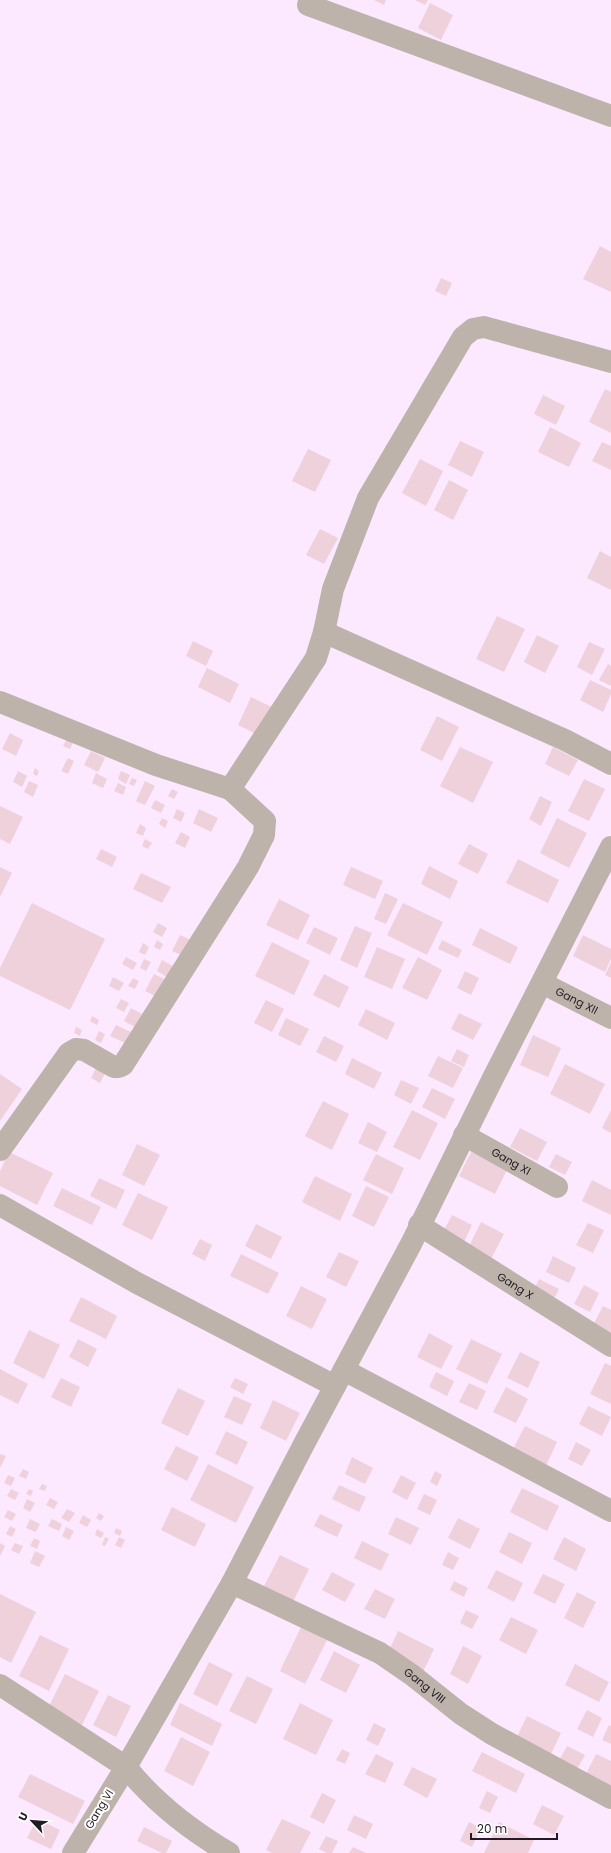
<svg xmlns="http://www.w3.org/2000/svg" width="611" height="1853" viewBox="0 0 611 1853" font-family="Poppins,sans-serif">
<rect width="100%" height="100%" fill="#fce9ff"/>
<path fill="#eed1db" d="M374,0H386L384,5Z
M415,0H428L425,5Z
M430,3L453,15L441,40L418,28Z
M600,246L611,252V292L583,279Z
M441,278L452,283L446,296L435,291Z
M605,389L611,392V433L589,422Z
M543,395L565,406L556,425L534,414Z
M550,427L581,443L569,467L538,452Z
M460,441L484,452L472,477L448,465Z
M602,442L611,446V470L592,461Z
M308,449L331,460L315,492L292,481Z
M420,459L443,471L426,506L402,493Z
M449,480L468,490L453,520L434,510Z
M320,529L338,538L324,564L306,555Z
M600,551L611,557V590L587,578Z
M497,616L525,629L504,672L476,659Z
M537,635L559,646L545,673L524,662Z
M193,641L213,651L206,666L186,656Z
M589,642L605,649L592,675L577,667Z
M608,664L611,666V686L599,680Z
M207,668L239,684L230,703L198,687Z
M590,680L611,690V694L603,712L580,700Z
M251,697L276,709L262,737L238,725Z
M437,716L459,727L442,761L420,750Z
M10,733L23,740L16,756L2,749Z
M69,735L75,738L70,749L63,746Z
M460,747L493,762L473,803L440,786Z
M553,747L578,760L569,776L545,764Z
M91,751L105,758L98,772L84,765Z
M68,758L74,761L68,774L61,771Z
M35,768L39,771L37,776L33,774Z
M18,771L27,776L22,787L13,782Z
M121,771L130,775L126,784L118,779Z
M96,773L107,779L103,788L92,783Z
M132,778L137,780L134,786L129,784Z
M584,779L605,789L589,821L568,811Z
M29,781L38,785L33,797L24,792Z
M145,781L155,786L145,805L136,801Z
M118,783L126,787L123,795L114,791Z
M172,789L178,792L174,799L168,796Z
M540,796L552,802L541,826L529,819Z
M155,800L165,805L161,813L151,808Z
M0,806L23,817L10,844L0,839Z
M177,809L185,813L181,822L173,818Z
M199,809L218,818L211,832L193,823Z
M162,818L168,821L165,828L159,824Z
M557,818L587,833L569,868L540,853Z
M140,824L146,828L143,836L136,833Z
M181,832L190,837L185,848L175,843Z
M145,839L152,843L148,849L142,846Z
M469,844L488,854L478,874L458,864Z
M101,849L117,857L112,867L96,859Z
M518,859L559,880L548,903L506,883Z
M429,866L458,881L450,899L421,884Z
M0,867L12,873L0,897Z
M351,867L383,881L375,899L343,885Z
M141,873L171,887L162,903L133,889Z
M385,893L398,899L386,924L374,919Z
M279,899L310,915L298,940L266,925Z
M32,903L105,939L70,1010L0,976V968Z
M403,903L443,922L427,955L387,935Z
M158,923L167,928L162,937L153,932Z
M355,926L372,933L357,968L340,960Z
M314,927L338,938L330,955L306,943Z
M480,928L518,947L510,964L472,945Z
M180,935L191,940L183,956L172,951Z
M583,935L611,949V959L605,972L573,956Z
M157,940L163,944L160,950L154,947Z
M442,940L462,950L458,958L438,949Z
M272,942L310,961L294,995L255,976Z
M143,943L149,947L145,955L139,952Z
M377,947L405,959L392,989L364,977Z
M126,957L137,963L133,970L122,964Z
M418,957L442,970L427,1000L402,988Z
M144,959L151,962L146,971L140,968Z
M162,960L173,966L167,977L157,971Z
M611,963V978L605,975Z
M465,971L479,978L471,995L457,988Z
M154,974L166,980L157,997L145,991Z
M324,974L349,987L339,1008L313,995Z
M113,977L124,983L119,991L109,986Z
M133,978L139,981L135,989L128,986Z
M121,999L129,1003L124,1012L116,1008Z
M266,1000L284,1009L272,1032L254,1023Z
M131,1008L142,1014L135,1027L124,1021Z
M366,1009L395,1023L387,1040L358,1025Z
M459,1013L482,1024L473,1040L451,1029Z
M92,1016L99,1020L97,1025L90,1021Z
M286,1018L309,1029L300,1046L278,1035Z
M116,1025L131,1032L125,1043L110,1036Z
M76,1027L82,1030L80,1036L74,1033Z
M99,1031L105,1034L101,1043L95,1040Z
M533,1035L561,1048L548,1077L520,1065Z
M324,1036L344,1046L336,1062L316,1052Z
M457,1049L469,1055L464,1067L451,1061Z
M438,1056L463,1068L453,1088L428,1076Z
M352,1058L382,1073L374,1089L345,1074Z
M98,1064L107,1069L100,1083L91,1078Z
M565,1064L605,1084L590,1114L550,1094Z
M0,1074L22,1089L0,1121Z
M401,1080L419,1088L411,1104L394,1095Z
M432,1088L455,1099L445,1119L422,1107Z
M323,1101L349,1114L332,1150L305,1136Z
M412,1110L438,1123L420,1160L393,1147Z
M611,1110V1133L602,1128Z
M368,1122L387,1132L377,1152L358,1143Z
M520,1128L547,1142L537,1161L510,1147Z
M137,1144L160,1155L144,1186L122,1175Z
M475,1144L511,1162L495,1194L459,1176Z
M9,1152L53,1173L37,1205L0,1186V1171Z
M376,1154L404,1168L392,1194L363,1180Z
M556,1154L572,1162L565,1175L549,1167Z
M315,1176L352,1194L340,1221L302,1202Z
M99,1178L125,1190L116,1209L90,1196Z
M592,1180L611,1190V1215L582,1201Z
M366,1186L389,1197L374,1227L352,1216Z
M62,1188L101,1207L92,1225L53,1206Z
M138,1193L168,1207L152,1240L122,1225Z
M452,1215L472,1225L464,1242L443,1232Z
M481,1222L504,1234L491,1259L468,1248Z
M588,1223L604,1230L593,1253L576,1245Z
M256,1224L282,1237L271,1259L245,1246Z
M200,1239L212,1245L205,1261L192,1254Z
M339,1252L359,1261L346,1287L326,1277Z
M241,1254L279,1273L268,1294L230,1276Z
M553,1256L576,1268L569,1283L546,1272Z
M539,1279L559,1289L552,1303L532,1293Z
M584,1285L599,1293L590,1312L574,1304Z
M301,1286L327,1299L312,1329L286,1316Z
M81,1297L117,1316L106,1339L69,1321Z
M603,1306L611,1310V1342L590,1331Z
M29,1330L60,1345L44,1379L13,1363Z
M429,1333L453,1346L441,1369L417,1357Z
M78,1339L97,1349L88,1367L69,1357Z
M471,1339L502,1354L487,1384L456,1369Z
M520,1352L540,1362L528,1388L507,1378Z
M605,1363L611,1366V1404L590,1394Z
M0,1369L28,1384L18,1404L0,1395Z
M436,1372L454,1381L447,1396L429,1387Z
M61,1378L80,1387L71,1407L51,1397Z
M235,1378L248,1384L243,1394L230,1387Z
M469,1383L486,1391L477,1410L459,1402Z
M506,1387L528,1399L516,1423L493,1412Z
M178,1388L205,1401L188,1436L161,1423Z
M234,1396L252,1404L242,1425L224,1417Z
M273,1400L300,1413L286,1441L260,1428Z
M588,1406L611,1417L602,1436L579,1424Z
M525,1426L557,1442L544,1470L511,1453Z
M226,1431L248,1442L237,1465L215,1454Z
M576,1442L591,1450L582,1466L568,1459Z
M176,1446L199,1457L187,1481L164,1469Z
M0,1454L6,1456L0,1468Z
M352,1457L373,1468L365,1484L345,1474Z
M208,1464L254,1487L236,1523L190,1500Z
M23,1469L29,1472L26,1479L19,1476Z
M435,1471L442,1475L437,1486L430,1482Z
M8,1475L15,1478L11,1486L4,1483Z
M401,1475L416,1483L407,1500L392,1492Z
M42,1484L47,1486L45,1491L39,1489Z
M339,1485L366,1497L359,1512L332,1499Z
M522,1488L559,1506L547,1531L510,1512Z
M11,1489L19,1493L15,1500L7,1496Z
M29,1489L33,1491L31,1496L26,1494Z
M424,1494L437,1500L430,1515L417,1509Z
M50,1498L58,1502L54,1509L46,1505Z
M27,1499L35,1503L30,1512L23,1508Z
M172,1507L206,1524L195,1547L161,1530Z
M67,1509L75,1513L69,1522L61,1518Z
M8,1510L16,1514L12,1521L4,1517Z
M99,1513L104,1516L101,1521L96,1518Z
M320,1514L343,1525L337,1537L314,1526Z
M83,1515L91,1520L87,1527L79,1523Z
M396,1517L419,1528L411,1545L388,1534Z
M458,1518L480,1529L470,1549L448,1538Z
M30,1519L40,1524L36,1532L26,1528Z
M52,1519L62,1524L59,1531L48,1526Z
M10,1526L16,1529L12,1537L6,1534Z
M66,1527L74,1531L69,1540L62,1536Z
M116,1528L122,1531L120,1536L114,1533Z
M97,1529L104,1533L101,1538L95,1535Z
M509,1532L532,1543L522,1564L499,1552Z
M105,1537L109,1539L105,1546L102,1545Z
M119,1537L125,1540L121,1548L115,1545Z
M564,1537L586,1549L576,1571L553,1559Z
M34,1538L40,1541L37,1549L30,1546Z
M362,1541L389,1554L381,1571L354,1558Z
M0,1543L5,1546L0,1556Z
M15,1543L23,1546L19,1554L11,1550Z
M35,1551L45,1556L39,1567L30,1563Z
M448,1552L459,1558L453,1570L442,1565Z
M280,1555L309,1569L292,1604L262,1590Z
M496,1570L523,1583L514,1602L487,1588Z
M332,1572L355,1584L345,1602L322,1590Z
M543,1574L565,1584L555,1604L533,1593Z
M454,1581L468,1588L464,1597L450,1590Z
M375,1589L395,1599L385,1619L364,1609Z
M577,1592L596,1602L583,1628L564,1618Z
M0,1594L36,1612L11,1663L0,1657Z
M466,1610L479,1616L472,1629L460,1623Z
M511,1617L538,1630L526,1654L499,1640Z
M301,1627L327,1640L305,1684L280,1671Z
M398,1631L434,1649L422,1674L386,1657Z
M40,1635L69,1649L49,1691L19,1676Z
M463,1646L482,1656L468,1684L450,1674Z
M334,1651L360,1665L346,1693L320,1680Z
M209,1662L233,1674L217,1706L193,1694Z
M575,1664L609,1682L599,1702L565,1685Z
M65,1674L99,1691L81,1727L47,1710Z
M247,1676L273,1689L256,1724L229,1711Z
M108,1695L131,1706L116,1737L93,1725Z
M180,1703L222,1724L212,1746L170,1725Z
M300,1703L333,1720L316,1755L283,1739Z
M587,1710L602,1718L593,1737L577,1729Z
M527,1716L561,1733L549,1758L515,1741Z
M374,1723L386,1729L378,1746L366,1740Z
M609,1725L611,1726V1744L602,1740Z
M181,1737L210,1752L193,1786L164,1771Z
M567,1746L585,1755L575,1773L557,1764Z
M342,1749L350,1753L345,1764L336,1760Z
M482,1752L525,1774L516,1793L472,1771Z
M376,1754L394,1763L385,1783L365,1774Z
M596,1754L611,1761V1788L583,1780Z
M412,1767L437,1779L427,1798L403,1785Z
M30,1774L85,1801L73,1824L18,1797Z
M487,1791L498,1797L490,1813L479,1808Z
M322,1793L336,1800L324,1824L310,1817Z
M542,1805L564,1816L554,1835L533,1824Z
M354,1815L373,1824L366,1839L347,1830Z
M37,1819L60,1830L51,1849L27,1838Z
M282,1819L311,1832L300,1853H272L266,1850Z
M469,1822L481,1828L472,1847L460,1841Z
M499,1822L534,1840L528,1853H484Z
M144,1827L172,1841L166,1853H162L137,1841Z
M326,1836L338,1841L332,1853H327L319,1849Z
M353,1847L366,1853H349Z"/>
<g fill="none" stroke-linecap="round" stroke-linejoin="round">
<g stroke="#bdb3ab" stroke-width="22">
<path d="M308,5L611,116"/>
<path d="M324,632L565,740L611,764"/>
<path d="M0,702L156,765L230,789L316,658L324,632L333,589L368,498L463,337L473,329L484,327L611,362"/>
<path id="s1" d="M542,983L611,1018"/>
<path id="s2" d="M464,1135L557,1187"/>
<path d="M0,1150L69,1053L76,1049L84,1050L114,1067H119L123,1065L248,867L264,835L265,821L230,789"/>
<path d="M0,1205L137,1283L335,1386"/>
<path id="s3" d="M419,1225L611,1346"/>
<path d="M344,1370L611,1511"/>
<path id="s4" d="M232,1583L380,1653L412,1675L461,1714L492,1734L611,1798"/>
<path d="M0,1685L126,1767L73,1853"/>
<path d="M229,1853C190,1830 155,1803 126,1767L232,1583L304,1444L411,1244L492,1080L611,847"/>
</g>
</g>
<g text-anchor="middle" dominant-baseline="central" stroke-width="4" stroke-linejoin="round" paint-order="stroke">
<g font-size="11" fill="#221b23" stroke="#fff">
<text stroke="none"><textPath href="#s1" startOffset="39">Gang XII</textPath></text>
<text stroke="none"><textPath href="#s2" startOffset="54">Gang XI</textPath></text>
<text stroke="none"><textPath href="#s3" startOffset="114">Gang X</textPath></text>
<text stroke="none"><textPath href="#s4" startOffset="219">Gang VIII</textPath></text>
<text transform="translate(99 1809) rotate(-59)">Gang VI</text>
</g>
</g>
<g transform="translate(32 1821) rotate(296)" stroke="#ffffff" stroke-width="3" paint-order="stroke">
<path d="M0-3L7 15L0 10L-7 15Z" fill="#221b23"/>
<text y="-6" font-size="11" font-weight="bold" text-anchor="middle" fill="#221b23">U</text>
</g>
<path d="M471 1833v6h86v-6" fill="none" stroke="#221b23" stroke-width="2"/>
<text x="477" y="1833" font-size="12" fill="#221b23" stroke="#ffffff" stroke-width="3" paint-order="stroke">20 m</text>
</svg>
